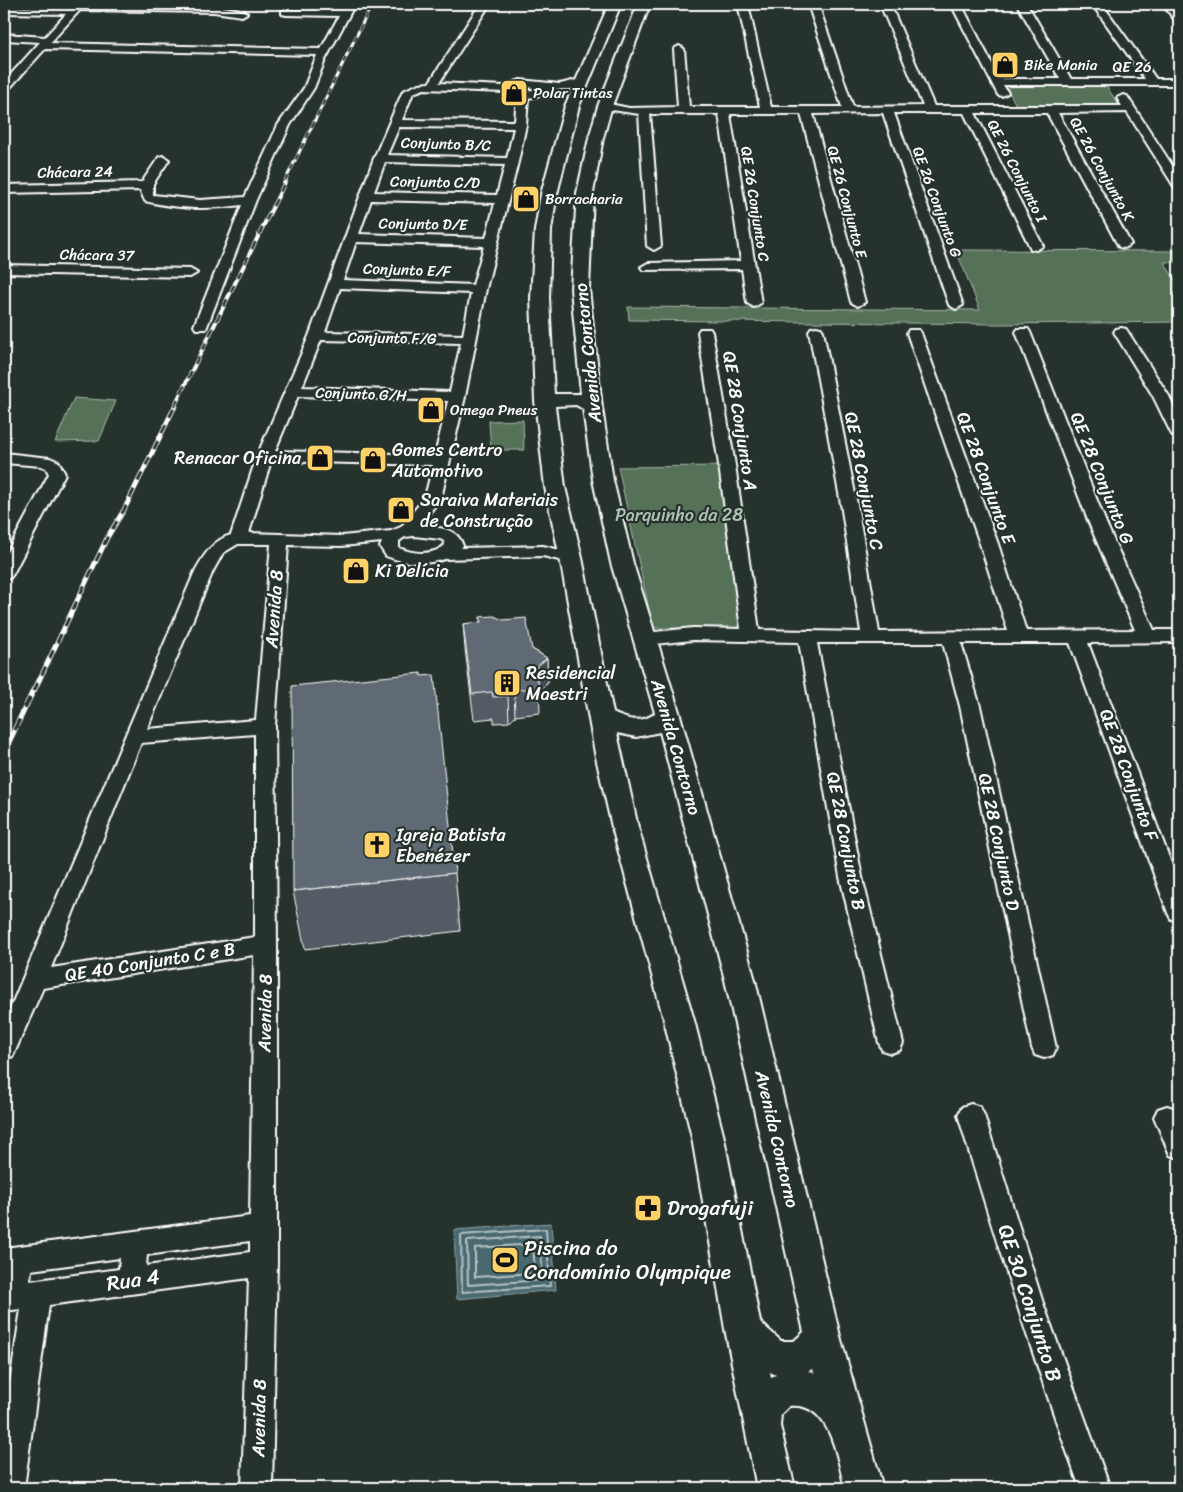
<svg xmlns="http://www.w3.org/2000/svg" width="1183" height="1492" viewBox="0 0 1183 1492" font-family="Sriracha,sans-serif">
<rect width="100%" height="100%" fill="#26332d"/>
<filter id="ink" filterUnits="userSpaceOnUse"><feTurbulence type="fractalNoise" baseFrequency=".02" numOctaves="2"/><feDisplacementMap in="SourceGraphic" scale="10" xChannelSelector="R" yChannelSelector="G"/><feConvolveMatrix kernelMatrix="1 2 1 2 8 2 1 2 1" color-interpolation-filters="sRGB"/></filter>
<g filter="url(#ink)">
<path fill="#557158" stroke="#aab8ac" d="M1105,84L1120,107H1017L1006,86Z
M956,250L1179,251V262H1164L1179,286V322L999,324L629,320L628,307L980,310Z
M74,398L116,401L99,441L55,442Z
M523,420L524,450H491L489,421Z
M722,466L743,628H653L618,467Z"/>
<path fill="#496970" stroke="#92a5a9" d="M551,1223L556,1290L457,1299L454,1230Z"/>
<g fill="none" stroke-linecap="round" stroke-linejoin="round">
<path stroke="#b6c3c6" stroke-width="2" d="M546,1229L550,1286L462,1292L461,1235Z
M540,1236L543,1280L468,1285L467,1241Z
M533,1244L535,1273L475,1277V1248Z"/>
<defs>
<path id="minor" d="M75,4C100,4 234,1 247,13L242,16L214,12L80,10L50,43L321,49L339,16L286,15L282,14V10H342L345,4H355L325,60L314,88L290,125L256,200L206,329H196L194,326L242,205C209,210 176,209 145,201L140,190L4,193V185L142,182L159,157L163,156L169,160L153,184V195L200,200L245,197L278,125L304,88L317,55L45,49L8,90L4,91V82L40,42L4,40V34L45,37L66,14L4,13V7L65,8L69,10Z
M480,4H490L439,83L504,86L520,80L560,84L581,79L586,82C576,93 562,87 551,91C544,93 537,97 528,98L526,125L518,162L486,289L465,397L441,498L419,526C437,528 457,526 463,546L461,548L543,546L577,554L580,558L577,562L571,563L543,556L445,559C425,565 406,564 386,556L380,547L382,542L342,546L288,545L275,726L277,944V1263L272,1488H242L249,1278L49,1305L24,1488H4V1423L21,1309L4,1311V1248L250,1216L254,955L43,988L13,1056L4,1059V1023L195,571C204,555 213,540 231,535L257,456L309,336L374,158L403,91L419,84L429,83ZM520,86L540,89L526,91L514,88ZM424,89L505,92L517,97L515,121L402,120L413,93ZM399,127L514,128L507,158L387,155ZM385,162L505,165L497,195L374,192ZM371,200L495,203L486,238L359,234ZM356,242L484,246L473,285L343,280ZM340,288L471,293L463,335L325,332ZM321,340L461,343L450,392L302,387ZM298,396L448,401L435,455L275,451ZM271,461L433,465L425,497L401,527L391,531L342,536L249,533ZM414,536L440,539L444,541L445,545C433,556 413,554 399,548V541L405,537ZM238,544H271L256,720L147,729L213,571L223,553ZM255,734V937L51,968L141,743ZM250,1241V1252L146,1266L147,1255ZM120,1258L119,1269L30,1281L31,1270Z
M738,4H748L771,107H842L808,4H818L853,107L923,106L880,4H890L934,106H1122L1117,98L1123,95L1127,96L1179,176V189L1175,188L1127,112L1058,113L1131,244L1124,248L1119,247L1047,113H975L1043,246L1036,250L1031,249L964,113H894L963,305L956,309L949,305L883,113L813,114L865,302L858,306L851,302L801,114H730L761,303L754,307L747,303L742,269L643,270L641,267L648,263L741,261L719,114H650L661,246L654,250L647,246L639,114L605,109L599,106L605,103L629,108L678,107L674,49L679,46L684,49L689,107H760Z
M951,4H961L1000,79H1060L1017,4H1027L1071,79H1145L1092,4H1102L1156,79H1179V85H1003L1008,93L1002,96L998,95Z
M1162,4H1172L1179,12V21L1175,20Z
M4,265L190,269L197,273L190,277L4,273Z
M816,327L821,328L823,331L857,504L879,632L1008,631L980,544L907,333L909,330H919L921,333L998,544L1026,631L1135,630L1089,523L1016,332L1018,329H1028L1030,332L1106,523L1154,630H1179V642L1088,643L1179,884V922L1171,919L1168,913L1070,643H961L980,706L1056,1048L1053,1055L1044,1058L1035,1055L1032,1048L960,706L943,643H817L862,877L903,1043L900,1050L891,1053L882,1050L879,1043L840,877L799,642L693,640L645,645L638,643L636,639L638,635L645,633L693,628L741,629L719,465L698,332L700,329H710L712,332L735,465L759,630L861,632L841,504L809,331L811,328Z
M1121,328L1126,329L1169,396L1179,418V438L1173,436L1171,433L1153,396L1114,332L1116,329Z
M4,453L50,458L59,462L65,474L13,574L10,578L4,579V558L49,474L46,468L41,466L4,463Z
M971,1104L980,1107L984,1115L1043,1303L1110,1488H1080C1035,1365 996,1241 958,1115L962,1107Z
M1167,1106L1176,1109L1179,1116V1158L1170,1155L1154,1117L1158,1109Z"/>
<path id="major" d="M609,4H621L579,106L557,194L551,230L549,298L554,394H581L571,289L577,193L589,138L598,106L638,4H650L612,106L603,138L593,193L589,289L602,408L613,480L633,563L680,715L755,980L840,1336L883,1488H845C837,1458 831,1401 789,1406L781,1414L780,1426L795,1488H757L725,1329L692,1138L664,1020L612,827L595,753L560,558L545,487L535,401L531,298L535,230L541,194L565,106ZM576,405L583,409L593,480L611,563L655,713C642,724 627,720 613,713L582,558L565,487L555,406ZM660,732L725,980L804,1332L794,1341H781L760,1322L724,1138L694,1020L638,827L617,733L636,737ZM813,1369L814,1373L809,1371ZM770,1372L776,1375L771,1377Z"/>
</defs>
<use href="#minor" stroke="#fff" stroke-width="4"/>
<use href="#major" stroke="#fff" stroke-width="4"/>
<use href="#minor" fill="#26332d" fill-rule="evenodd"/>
<use href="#major" fill="#26332d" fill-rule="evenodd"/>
<defs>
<path id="rail-far3" d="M285,181L372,4"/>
<path id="rail-far2" d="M174,407L286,180"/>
<path id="rail-far1" d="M34,691L108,536L124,510L175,406"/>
<path id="rail" d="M4,752L34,689"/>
</defs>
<use href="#rail-far3" stroke="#fff" stroke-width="3"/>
<use href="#rail-far2" stroke="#fff" stroke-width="4"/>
<use href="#rail-far1" stroke="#fff" stroke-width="5"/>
<use href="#rail" stroke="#fff" stroke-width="5.5"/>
<use href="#rail-far3" stroke="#26332d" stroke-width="2" stroke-dasharray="6" stroke-linecap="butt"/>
<use href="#rail-far2" stroke="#26332d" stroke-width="2.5" stroke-dasharray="8" stroke-linecap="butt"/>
<use href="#rail-far1" stroke="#26332d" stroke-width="3" stroke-dasharray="9" stroke-linecap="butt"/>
<use href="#rail" stroke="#26332d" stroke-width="4" stroke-dasharray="12" stroke-linecap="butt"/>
</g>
<path fill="#535c65" stroke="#fff" d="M480,617L547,658L548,683L539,690L540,713L515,716L509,722L494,723V718L474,720L465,649L463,624L481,622Z
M455,873L460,931L305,949L293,891Z"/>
<path fill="#444b52" stroke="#fff" d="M547,658L548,683L539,690L536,667Z
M514,690L515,716L509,722L508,696Z"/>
<path fill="#616b75" stroke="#fff" d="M494,616L503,620L526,618L532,649L547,658L536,667L539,688L514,690L508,696L493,697L492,692L472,694L463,624L481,622L480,617Z
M421,673V676L434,675L455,873L293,891L292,686Z"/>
</g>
<defs>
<symbol id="shop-square" viewBox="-11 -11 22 22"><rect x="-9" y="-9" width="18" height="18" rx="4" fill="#ffd166" stroke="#26332d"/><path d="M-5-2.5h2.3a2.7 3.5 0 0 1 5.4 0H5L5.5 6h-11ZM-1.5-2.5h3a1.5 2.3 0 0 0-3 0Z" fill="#111"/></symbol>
<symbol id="building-square" viewBox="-11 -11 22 22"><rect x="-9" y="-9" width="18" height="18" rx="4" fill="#ffd166" stroke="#26332d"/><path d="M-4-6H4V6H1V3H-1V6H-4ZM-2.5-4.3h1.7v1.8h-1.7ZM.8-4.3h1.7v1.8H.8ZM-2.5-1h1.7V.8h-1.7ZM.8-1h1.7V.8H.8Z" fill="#111"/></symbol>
<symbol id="church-square" viewBox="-11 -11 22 22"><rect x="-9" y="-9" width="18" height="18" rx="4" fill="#ffd166" stroke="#26332d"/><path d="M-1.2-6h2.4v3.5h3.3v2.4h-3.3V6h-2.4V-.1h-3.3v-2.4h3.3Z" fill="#111"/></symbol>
<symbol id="pharmacy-square" viewBox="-11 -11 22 22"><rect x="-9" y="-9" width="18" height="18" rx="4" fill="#ffd166" stroke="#26332d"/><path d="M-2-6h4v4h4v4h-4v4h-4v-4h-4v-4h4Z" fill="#111"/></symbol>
<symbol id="stadium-square" viewBox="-11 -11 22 22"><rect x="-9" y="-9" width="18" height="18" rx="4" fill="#ffd166" stroke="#26332d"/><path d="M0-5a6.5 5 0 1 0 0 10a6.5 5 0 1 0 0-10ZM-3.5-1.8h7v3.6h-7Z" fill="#111"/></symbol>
</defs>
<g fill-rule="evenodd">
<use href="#shop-square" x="989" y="49" width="32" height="32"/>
<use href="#shop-square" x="498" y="77" width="32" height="32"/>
<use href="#shop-square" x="510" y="183" width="32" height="32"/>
<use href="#shop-square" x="415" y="394" width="32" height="32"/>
<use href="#shop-square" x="304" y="442" width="32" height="32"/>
<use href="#shop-square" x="357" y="444" width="32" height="32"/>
<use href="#shop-square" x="385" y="494" width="32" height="32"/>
<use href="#shop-square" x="340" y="555" width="32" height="32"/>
<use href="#building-square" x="491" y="667" width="32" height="32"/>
<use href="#church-square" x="361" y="829" width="32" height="32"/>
<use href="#pharmacy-square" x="632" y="1192" width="32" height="32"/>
<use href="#stadium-square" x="489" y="1244" width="32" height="32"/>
</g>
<g text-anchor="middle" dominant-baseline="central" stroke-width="4.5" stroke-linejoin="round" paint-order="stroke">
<g font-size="15" fill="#fff" stroke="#26332d" text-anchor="start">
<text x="1024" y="65">Bike Mania</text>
<text x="533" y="93">Polar Tintas</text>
<text x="545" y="199">Borracharia</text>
<text x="450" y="410">Omega Pneus</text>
</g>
<g font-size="15" fill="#fff" stroke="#26332d">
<text x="1132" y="67">QE 26</text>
<text transform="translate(446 144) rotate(2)">Conjunto B/C</text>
<text transform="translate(1102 169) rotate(61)">QE 26 Conjunto K</text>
<text transform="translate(1017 171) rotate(63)">QE 26 Conjunto I</text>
<text transform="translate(75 172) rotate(-1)">Chácara 24</text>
<text transform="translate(435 182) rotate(1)">Conjunto C/D</text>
<text transform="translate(847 202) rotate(75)">QE 26 Conjunto E</text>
<text transform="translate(937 202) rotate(70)">QE 26 Conjunto G</text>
<text transform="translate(755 204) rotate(81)">QE 26 Conjunto C</text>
<text transform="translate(423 224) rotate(1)">Conjunto D/E</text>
<text transform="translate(97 255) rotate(1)">Chácara 37</text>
<text transform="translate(407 270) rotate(2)">Conjunto E/F</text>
<text transform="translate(392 338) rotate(1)">Conjunto F/G</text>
<text transform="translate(361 394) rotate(2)">Conjunto G/H</text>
</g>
<g font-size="18" fill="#fff" stroke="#26332d">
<text transform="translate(588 353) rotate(-96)">Avenida Contorno</text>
<text transform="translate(740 421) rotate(81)">QE 28 Conjunto A</text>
<text transform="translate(986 478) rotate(70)">QE 28 Conjunto E</text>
<text transform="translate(1102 478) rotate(68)">QE 28 Conjunto G</text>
<text transform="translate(864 481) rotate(79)">QE 28 Conjunto C</text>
<text transform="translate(274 609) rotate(-86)">Avenida 8</text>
<text transform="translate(676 747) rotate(74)">Avenida Contorno</text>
<text transform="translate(1129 775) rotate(70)">QE 28 Conjunto F</text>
<text transform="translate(846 841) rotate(79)">QE 28 Conjunto B</text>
<text transform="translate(999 842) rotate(78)">QE 28 Conjunto D</text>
<text transform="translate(150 962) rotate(-9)">QE 40 Conjunto C e B</text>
<text transform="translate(265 1013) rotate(-89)">Avenida 8</text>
<text transform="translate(777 1139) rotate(77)">Avenida Contorno</text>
<text transform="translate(259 1418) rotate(-89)">Avenida 8</text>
</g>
<g font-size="18" fill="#fff" stroke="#26332d" text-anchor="start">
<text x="392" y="450">Gomes Centro<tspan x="392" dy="21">Automotivo</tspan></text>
<text x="301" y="458" text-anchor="end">Renacar Oficina</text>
<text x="420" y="500">Saraiva Materiais<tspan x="420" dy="21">de Construção</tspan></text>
<text x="375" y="571">Ki Delícia</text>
<text x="526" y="673">Residencial<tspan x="526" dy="21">Maestri</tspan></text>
<text x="396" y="835">Igreja Batista<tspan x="396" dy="21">Ebenézer</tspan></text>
</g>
<g font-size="18" fill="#b2bfb4" stroke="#26332d">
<text x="679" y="515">Parquinho da 28</text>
</g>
<g font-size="21" fill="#fff" stroke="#26332d" text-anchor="start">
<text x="667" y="1208">Drogafuji</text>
<text x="524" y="1248">Piscina do<tspan x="524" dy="24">Condomínio Olympique</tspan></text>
</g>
<g font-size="21" fill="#fff" stroke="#26332d">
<text transform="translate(133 1280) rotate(-8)">Rua 4</text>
<text transform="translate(1030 1303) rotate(72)">QE 30 Conjunto B</text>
</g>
</g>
<rect width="1183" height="1492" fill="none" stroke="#26332d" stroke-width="20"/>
<rect x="10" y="10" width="1163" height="1472" fill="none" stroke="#fff" stroke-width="2" filter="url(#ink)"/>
</svg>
